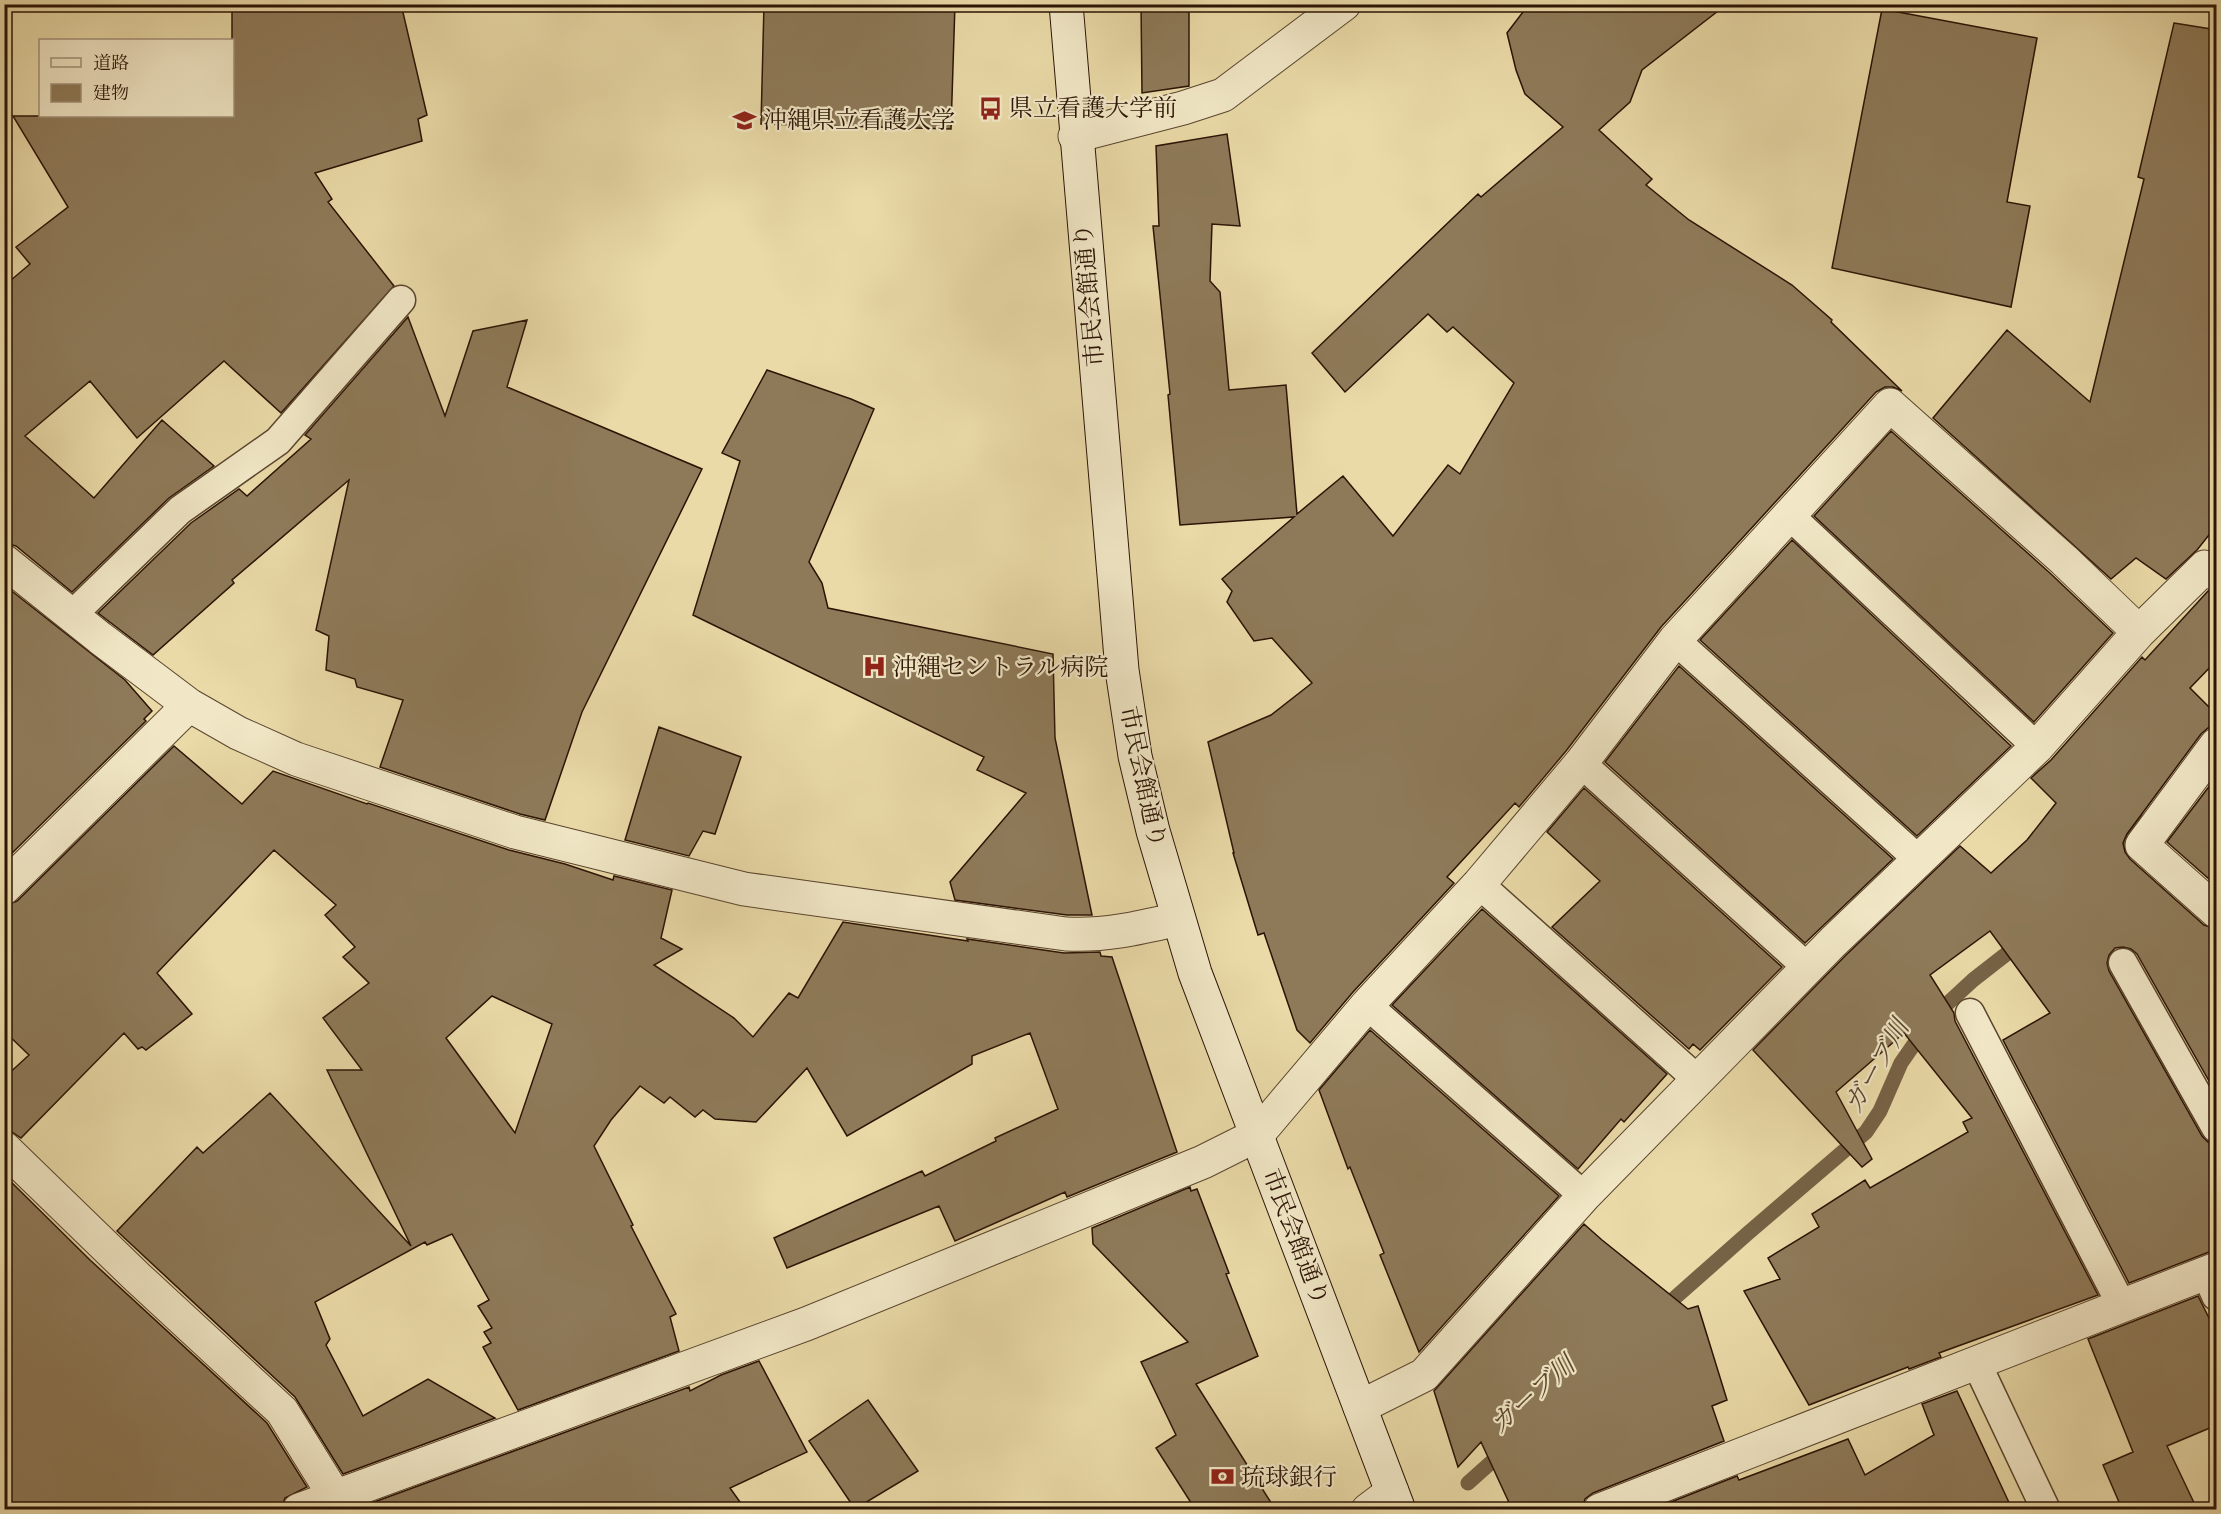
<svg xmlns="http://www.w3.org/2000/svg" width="2221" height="1514" viewBox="0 0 2221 1514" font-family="'IM FELL Great Primer','Noto Serif JP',serif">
<rect width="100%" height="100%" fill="#e9daa7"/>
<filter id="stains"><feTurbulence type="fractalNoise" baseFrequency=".00333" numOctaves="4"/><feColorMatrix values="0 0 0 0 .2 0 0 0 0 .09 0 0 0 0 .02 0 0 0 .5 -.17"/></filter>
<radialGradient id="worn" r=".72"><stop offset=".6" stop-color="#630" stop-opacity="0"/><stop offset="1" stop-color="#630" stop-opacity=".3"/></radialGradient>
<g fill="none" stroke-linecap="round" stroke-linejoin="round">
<path stroke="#766245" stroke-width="15" d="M2111,860L2139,821
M1660,1311L1747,1234L1866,1132L1880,1111L1901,1063L1933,1017L1973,980L2023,941
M1468,1483L1506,1449"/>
</g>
<path fill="#8e7a59" stroke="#2b1305" stroke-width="1.5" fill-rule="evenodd" d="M232,4H401L427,115L418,119L422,141L315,173L332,199L328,202L394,286L281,413L224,361L137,438L90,381L25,436L94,498L162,420L214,466L169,498L72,592L16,546L4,543V286L30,264L16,247L68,207L13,116H232Z
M764,4H955L951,129L761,124Z
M1141,4H1189V86L1142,93Z
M1529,4H1727L1642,70L1630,102L1599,130L1652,179L1646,185L1689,220L1792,285L1832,320L1831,322L1902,391L1893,387H1885L1876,392L1661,627L1566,751L1519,807L1515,803L1447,877L1454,883L1353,992L1310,1043L1297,1030L1264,933L1258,935L1233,853H1234L1208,742L1271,715L1312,683L1272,638L1254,641L1227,602L1232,591L1222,579L1294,517L1180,525L1168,395L1170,394L1153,226H1159L1156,146L1227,134L1240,226L1212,224L1210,281L1220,292L1229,390L1286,385L1297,514L1343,476L1393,536L1448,465L1460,474L1514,383L1453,327L1447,332L1428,314L1345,392L1312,353L1478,194L1481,197L1563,127L1525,94L1516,70L1507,33Z
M1882,9L2037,38L2007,202L2030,206L2011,307L1832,268Z
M2174,23L2217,30V525L2197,550L2166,579L2136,558L2111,579L1933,418L2007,330L2090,402L2144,179L2138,177Z
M408,317L445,416L473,331L527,320L507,387L702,469L582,712L545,820L520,814L380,767L403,700L357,687L355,679L326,670L329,636L316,630L349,480L232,580L234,583L153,655L98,613L191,523L239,489L247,496L311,439L305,435Z
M767,370L851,399L874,409L809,562L822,583L828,608L1053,654L1055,738L1092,915H1067L955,900L950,882L1026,793L977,770L984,757L693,615L740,461L722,453Z
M1891,431L2051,574L2113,633L2034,722L1814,516Z
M1792,540L2011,746L1917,836L1700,640Z
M4,585L125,680L152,711L144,719L146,721L4,861Z
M2208,591L2217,593V660L2190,688L2217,715V727L2208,728L2201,734L2127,834L2123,843L2125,852L2130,859L2204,925L2217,929V1095L2137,954L2131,949L2123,947L2115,948L2109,955L2107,963L2109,971L2202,1136L2208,1142L2217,1144V1251L2209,1252L2129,1283L2003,1040L2050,1013L1990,931L1930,975L1954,1013L1955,1021L2098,1295L1939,1353L1941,1357L1909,1369L1908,1367L1809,1405L1744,1291L1780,1279L1768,1258L1819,1227L1812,1214L1865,1180L1870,1188L1968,1132L1963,1122L1972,1118L1904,1033L1836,1092L1872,1159L1862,1167L1753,1050L1846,955L1960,846L1991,873L2027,840L2056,803L2031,778L2051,760L2142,657L2145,660Z
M1679,666L1893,859L1805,943L1605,762Z
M659,727L741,757L715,834L703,831L689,856L625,840Z
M174,746L242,804L273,771L367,804L368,803L509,850L565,864L613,880L614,876L672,890L661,938L682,949L654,965L734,1018L753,1037L789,993L798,998L843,922L968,941L967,939L1064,953L1100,952L1101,956L1112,957L1177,1152L1067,1197L1065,1192L955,1241L939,1206L787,1268L774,1238L922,1171L925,1176L996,1141L995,1138L1058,1109L1030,1033L972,1056V1064L847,1136L807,1068L756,1122L715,1119L703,1110L695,1117L670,1097L664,1103L640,1086L611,1120L594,1146L633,1225L631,1226L676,1314L670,1317L679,1351L518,1410L483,1347L491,1343L484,1332L492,1328L478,1306L489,1300L452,1234L427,1245L425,1242L315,1302L330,1339L326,1345L363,1416L428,1379L495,1418L343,1474L295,1397L117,1231L197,1147L203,1153L270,1093L411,1246L327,1070H362L323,1018L369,983L343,957L355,947L325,915L336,905L274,850L157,973L192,1014L146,1050L142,1047L138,1049L124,1033L21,1138L9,1130H4V1078L29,1055L4,1031V906L17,901ZM492,996L552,1024L515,1133L446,1038Z
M2217,776V886L2167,842Z
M1584,788L1782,967L1700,1050L1693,1044L1689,1049L1552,927L1600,881L1547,832Z
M1482,909L1667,1074L1624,1122L1621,1119L1578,1169L1392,1005Z
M1370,1030L1559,1196L1419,1352L1380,1255L1384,1253L1350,1167L1348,1169L1319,1090Z
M4,1175L90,1260L267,1423L307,1487L285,1498L281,1509H4Z
M1190,1187L1191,1191L1197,1189L1229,1273L1226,1274L1258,1356L1196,1384L1275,1509H1195L1156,1448L1176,1435L1141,1362L1188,1342L1093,1244L1092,1228Z
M1584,1224L1602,1240L1688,1309L1698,1306L1727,1400L1712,1406L1724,1441L1593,1493L1585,1499L1582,1509H1512L1481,1442L1458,1467L1434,1391Z
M2198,1296L2217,1334V1425L2167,1446L2197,1509H2122L2103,1465L2133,1452L2088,1339Z
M759,1361L807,1452L730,1488L745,1509H355L689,1387L690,1391L721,1375Z
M1957,1391L2012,1509H1653L1737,1476L1739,1480L1848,1439L1865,1475L1934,1435L1922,1404Z
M868,1400L918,1471L855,1509L809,1441Z"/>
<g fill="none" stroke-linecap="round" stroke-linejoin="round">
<defs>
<path id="service" d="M1789,515L2037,747
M72,615L180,510L278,441L401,300
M1675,640L1919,860
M1581,763L1808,968
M1479,884L1698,1080
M2123,963L2216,1128
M1367,1005L1584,1196
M1970,1013L2122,1306
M2206,1273L2216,1296
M1976,1362L2046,1510"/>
<path id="minor" d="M1075,136L1183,108L1223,95L1344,4
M4,561L100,638L189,705L238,733L296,759L515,832L744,889L1066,934C1106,936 1139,928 1178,919
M2216,745L2142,845L2216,911
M4,888L189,705
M4,1148L137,1277L282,1411L334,1495
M1360,1407L1424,1375L1584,1196L1833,942L2037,747L2139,632L2205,567L2216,574
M299,1510L806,1324L1203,1162L1257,1135L1367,1005L1479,884L1581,763L1675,640L1890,405L2064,560L2139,632
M1368,1510L1392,1492
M1600,1510L2216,1269"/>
<path id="secondary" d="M1066,4L1122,670L1135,756L1153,831L1195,973L1399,1510"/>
</defs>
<use href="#service" stroke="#5a452e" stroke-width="31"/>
<use href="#minor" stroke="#5a452e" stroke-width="35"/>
<use href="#secondary" stroke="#2b1305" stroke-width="35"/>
<use href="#service" stroke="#f1e7c6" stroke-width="28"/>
<use href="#minor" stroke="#f1e7c6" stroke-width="33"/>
<use href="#secondary" stroke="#f1e7c6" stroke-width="33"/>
</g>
<defs>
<symbol id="bus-bare" viewBox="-9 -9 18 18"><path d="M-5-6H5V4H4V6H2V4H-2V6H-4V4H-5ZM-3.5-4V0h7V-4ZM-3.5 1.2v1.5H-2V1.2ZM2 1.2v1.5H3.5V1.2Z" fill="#8f2418" stroke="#f1e7c6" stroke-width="2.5" paint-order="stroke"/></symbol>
<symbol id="university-bare" viewBox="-9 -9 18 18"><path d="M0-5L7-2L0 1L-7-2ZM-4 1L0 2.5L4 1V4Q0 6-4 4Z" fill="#8f2418" stroke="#f1e7c6" stroke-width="2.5" paint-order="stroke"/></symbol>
<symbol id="hospital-bare" viewBox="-9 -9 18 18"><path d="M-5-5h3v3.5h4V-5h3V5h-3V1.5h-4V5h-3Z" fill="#8f2418" stroke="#f1e7c6" stroke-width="2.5" paint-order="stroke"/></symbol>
<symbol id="bank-bare" viewBox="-9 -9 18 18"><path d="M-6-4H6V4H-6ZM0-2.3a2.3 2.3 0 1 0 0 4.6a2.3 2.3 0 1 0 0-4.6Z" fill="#8f2418" stroke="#f1e7c6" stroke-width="2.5" paint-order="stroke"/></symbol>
</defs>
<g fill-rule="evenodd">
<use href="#bus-bare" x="974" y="92" width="33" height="33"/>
<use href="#university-bare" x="728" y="104" width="33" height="33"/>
<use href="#hospital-bare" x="858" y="650" width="33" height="33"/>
<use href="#bank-bare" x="1206" y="1460" width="33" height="33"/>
</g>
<g text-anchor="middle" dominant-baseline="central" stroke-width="4.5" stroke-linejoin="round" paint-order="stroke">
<g font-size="24" fill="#2b1305" stroke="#f1e7c6" text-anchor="start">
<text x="1009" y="108">県立看護大学前</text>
<text x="763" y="120">沖縄県立看護大学</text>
<text x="893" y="667">沖縄セントラル病院</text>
<text x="1241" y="1477">琉球銀行</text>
</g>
<g font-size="24" fill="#2b1305" stroke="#f1e7c6">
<text transform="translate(1089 295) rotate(-95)">市民会館通り</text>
<text transform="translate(1143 777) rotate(78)">市民会館通り</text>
<text transform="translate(1296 1237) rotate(69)">市民会館通り</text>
</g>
<g font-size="26" font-style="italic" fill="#5d4730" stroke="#f1e7c6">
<text transform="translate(1876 1066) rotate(-60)">ガーブ川</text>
<text transform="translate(1532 1394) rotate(-41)">ガーブ川</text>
</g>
</g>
<rect width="2221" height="1514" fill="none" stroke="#e9daa7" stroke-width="24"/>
<rect x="6" y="6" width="2209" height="1502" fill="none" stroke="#2b1305" stroke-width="3"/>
<rect x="12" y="12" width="2197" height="1490" fill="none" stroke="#2b1305" stroke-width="1.5"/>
<rect x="39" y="39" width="195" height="78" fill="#f1e7c6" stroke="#a29279" stroke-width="1.5"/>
<rect x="51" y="58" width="30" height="9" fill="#f1e7c6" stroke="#a29279" stroke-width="1.5"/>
<text x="93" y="69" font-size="18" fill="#2b1305">道路</text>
<rect x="51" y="84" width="30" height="18" fill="#8e7a59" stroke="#a29279" stroke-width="1.5"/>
<text x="93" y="99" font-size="18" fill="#2b1305">建物</text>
<rect width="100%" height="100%" filter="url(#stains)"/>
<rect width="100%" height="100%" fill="url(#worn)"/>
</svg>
